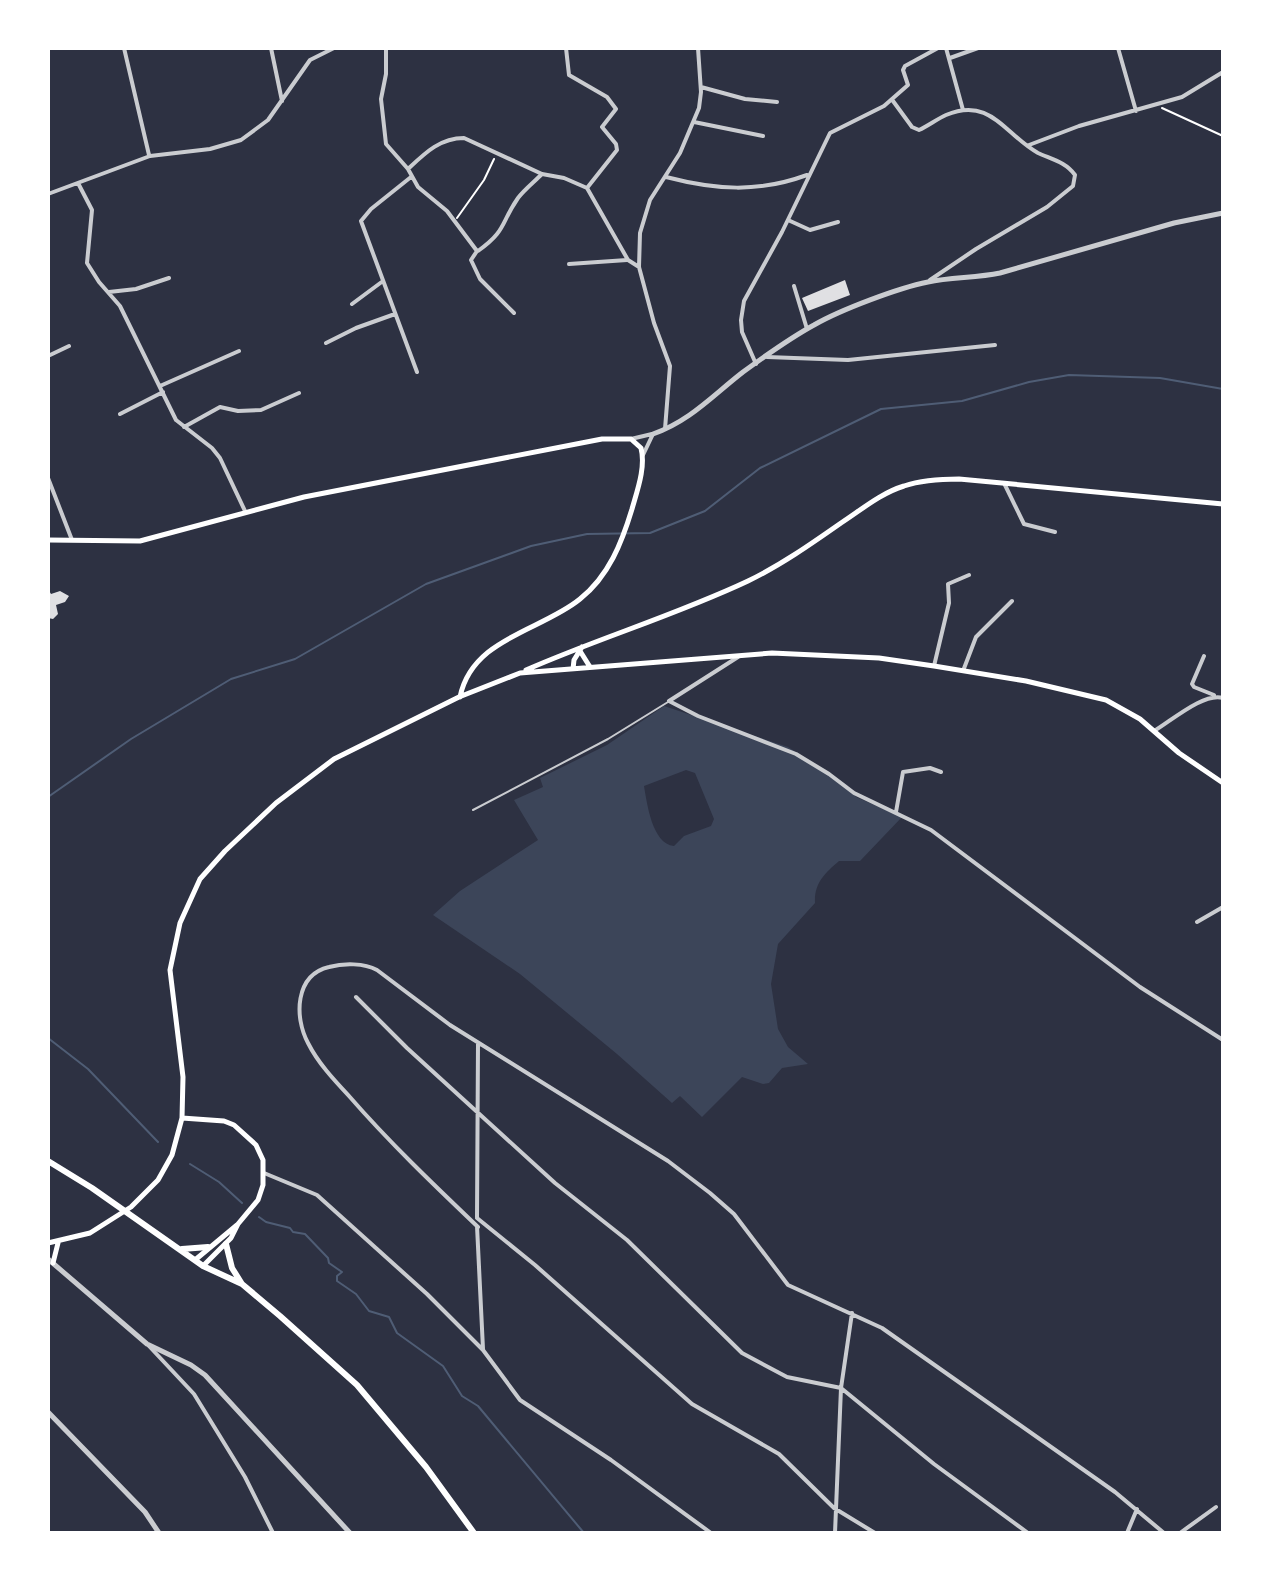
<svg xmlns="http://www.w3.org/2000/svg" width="1271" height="1581" viewBox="0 0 1271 1581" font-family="Jost,sans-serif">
<rect width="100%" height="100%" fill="#2d3142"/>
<path fill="#3c4559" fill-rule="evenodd" d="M664,706L788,747L847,785L856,797L902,817L860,861H839C825,873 814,883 815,903L778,944L771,984L778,1029L788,1047L808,1064L782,1068L769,1083L763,1084L742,1077L702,1117L680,1096L672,1103L617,1054L520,974L433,915L460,891L538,840L514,800L543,787L540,778L607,745ZM686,770L695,773L714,819L711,826L684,836L674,846C652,844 647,803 644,786Z"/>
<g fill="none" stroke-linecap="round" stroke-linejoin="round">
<path stroke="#4f5d75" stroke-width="2" d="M48,797L131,739L231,679L295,659L426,584L531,546L587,534L650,533L705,511L760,468L881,409L962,401L1029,382L1069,375L1160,378L1223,389
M48,1038L88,1069L158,1142
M190,1164L219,1182L242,1203
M259,1217L266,1222L290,1228L293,1232L305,1234L328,1258L329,1263L342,1272L337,1276V1281L356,1294L369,1311L389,1317L397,1333L443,1366L462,1396L478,1406L584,1533"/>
</g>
<path fill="#e0e0e3" d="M845,280L850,295L808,311L802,298Z
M48,589L51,594L60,591L69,596L65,602L56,605L58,614L53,619L48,618Z"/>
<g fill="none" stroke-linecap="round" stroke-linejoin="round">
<path stroke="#fff" stroke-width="2" d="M1162,108L1223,136
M457,218L484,180L494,159"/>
<path stroke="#caccd0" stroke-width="2" d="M473,810L608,739L668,702"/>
<path stroke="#caccd0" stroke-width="4" d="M124,48L149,155
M271,48L282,101
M386,48V74L381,99L386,144L408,169L418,187L447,211L477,251L471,260L480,279L514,313
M566,48L569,75L607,97L616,109L602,127L616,144L617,150L587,188
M946,48L963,110
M1118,48L1136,111
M950,58L978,48
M701,87L745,99L777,102
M893,101L912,127L919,130C928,126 937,119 946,115C991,96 1005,135 1038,153C1051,159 1066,162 1075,175L1073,186L1047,207L976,249L930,280
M694,122L763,136
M1029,145L1079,126L1182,97L1223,72
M408,169C425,153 440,138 464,138L542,174L564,178L587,188L628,260L639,267
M411,177L371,209L361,221L417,372
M666,177C716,190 758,193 807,175
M78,183L92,210L87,263L99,282L120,306L176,420L212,448L220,458L245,511
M48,194L150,156L210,149L241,140L268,120L310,60L334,48
M788,220L810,230L838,222
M478,251C507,230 500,224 518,198C524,190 534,182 542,174
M569,264L627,260
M794,286L807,329
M109,292L136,289L169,278
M352,304L383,281
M326,343L356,328L395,314
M48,356L69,346
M767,357L848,360L995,345
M756,364L742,332L741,320L744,301L782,232L830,133L884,106L908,85L903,70L905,66L938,48
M160,386L239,351
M120,414L163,392
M184,427L220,407L238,411L261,410L299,393
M665,429L670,366L654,323L639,267L640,233L650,200L680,153L699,108L701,92L698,48
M631,439L652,434
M643,455L653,434
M48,478L72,540
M1004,483L1024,524L1055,532
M1204,656L1192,684L1194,687L1214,695
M738,657L669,701L698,716L796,754L829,774L854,793L931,830L1140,987L1223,1040
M934,666L949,603L948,584L969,575
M963,671L976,637L1012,601
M1154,731C1171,721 1204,692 1223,698
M896,812L903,772L930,768L941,772
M1197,922L1223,907
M356,997L407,1048L555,1183L627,1240L742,1353L787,1377L841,1388L934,1464L1028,1533
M264,1173L317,1195L427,1294L483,1350L520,1400L611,1460L711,1533
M477,1217L478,1043
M477,1218L535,1265L692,1404L779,1454L834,1508L875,1533
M477,1226L483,1349
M478,1227C434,1185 389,1142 349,1096C334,1080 318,1063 308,1043C294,1017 295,975 329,967C344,963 364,963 377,970L450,1025L668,1161L710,1193L734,1214L788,1285L882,1328L1115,1492L1164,1533
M149,1346L194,1394L245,1477L273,1533
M48,1532L49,1533
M835,1533L841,1388L852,1313
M1127,1533L1137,1509
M1180,1533L1216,1507"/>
<path stroke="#caccd0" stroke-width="5" d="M653,434C690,421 712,396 743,372C765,356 790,338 814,325C840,310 898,288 928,282C951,277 976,278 1000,273L1174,223L1223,213
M48,1259L147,1344L191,1365L205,1375L350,1533
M48,1412L145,1512L159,1533"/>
<path stroke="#fff" stroke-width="5" d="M48,540L140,541L304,497L602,439H631L641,448C646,467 637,491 632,509C622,542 609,576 580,599C541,631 472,638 460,697
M580,651L590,667
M573,669L574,660L582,647
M526,670C599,638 676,615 748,581C781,565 811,544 841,523C861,510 881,493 904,486C922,480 940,479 959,479L1223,504
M182,1118L224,1121L234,1125L256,1145L263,1160V1185L258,1200L238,1224L231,1238L203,1266
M48,1243L90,1233L131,1207L158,1180L172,1155L182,1118L183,1077L170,970L180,923L200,879L225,851L276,803L334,759L459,697L520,673L772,653L879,658L934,666L1026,681L1106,700L1140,719L1179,753L1223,783
M195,1260L237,1225
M53,1263L58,1243"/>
<path stroke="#fff" stroke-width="6" d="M48,1161L92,1188L203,1266L242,1284L280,1316L357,1385L426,1467L474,1533
M226,1244L232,1268L242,1284
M182,1249L208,1247"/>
</g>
<rect width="1271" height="1581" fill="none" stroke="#ffffff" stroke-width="100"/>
</svg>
